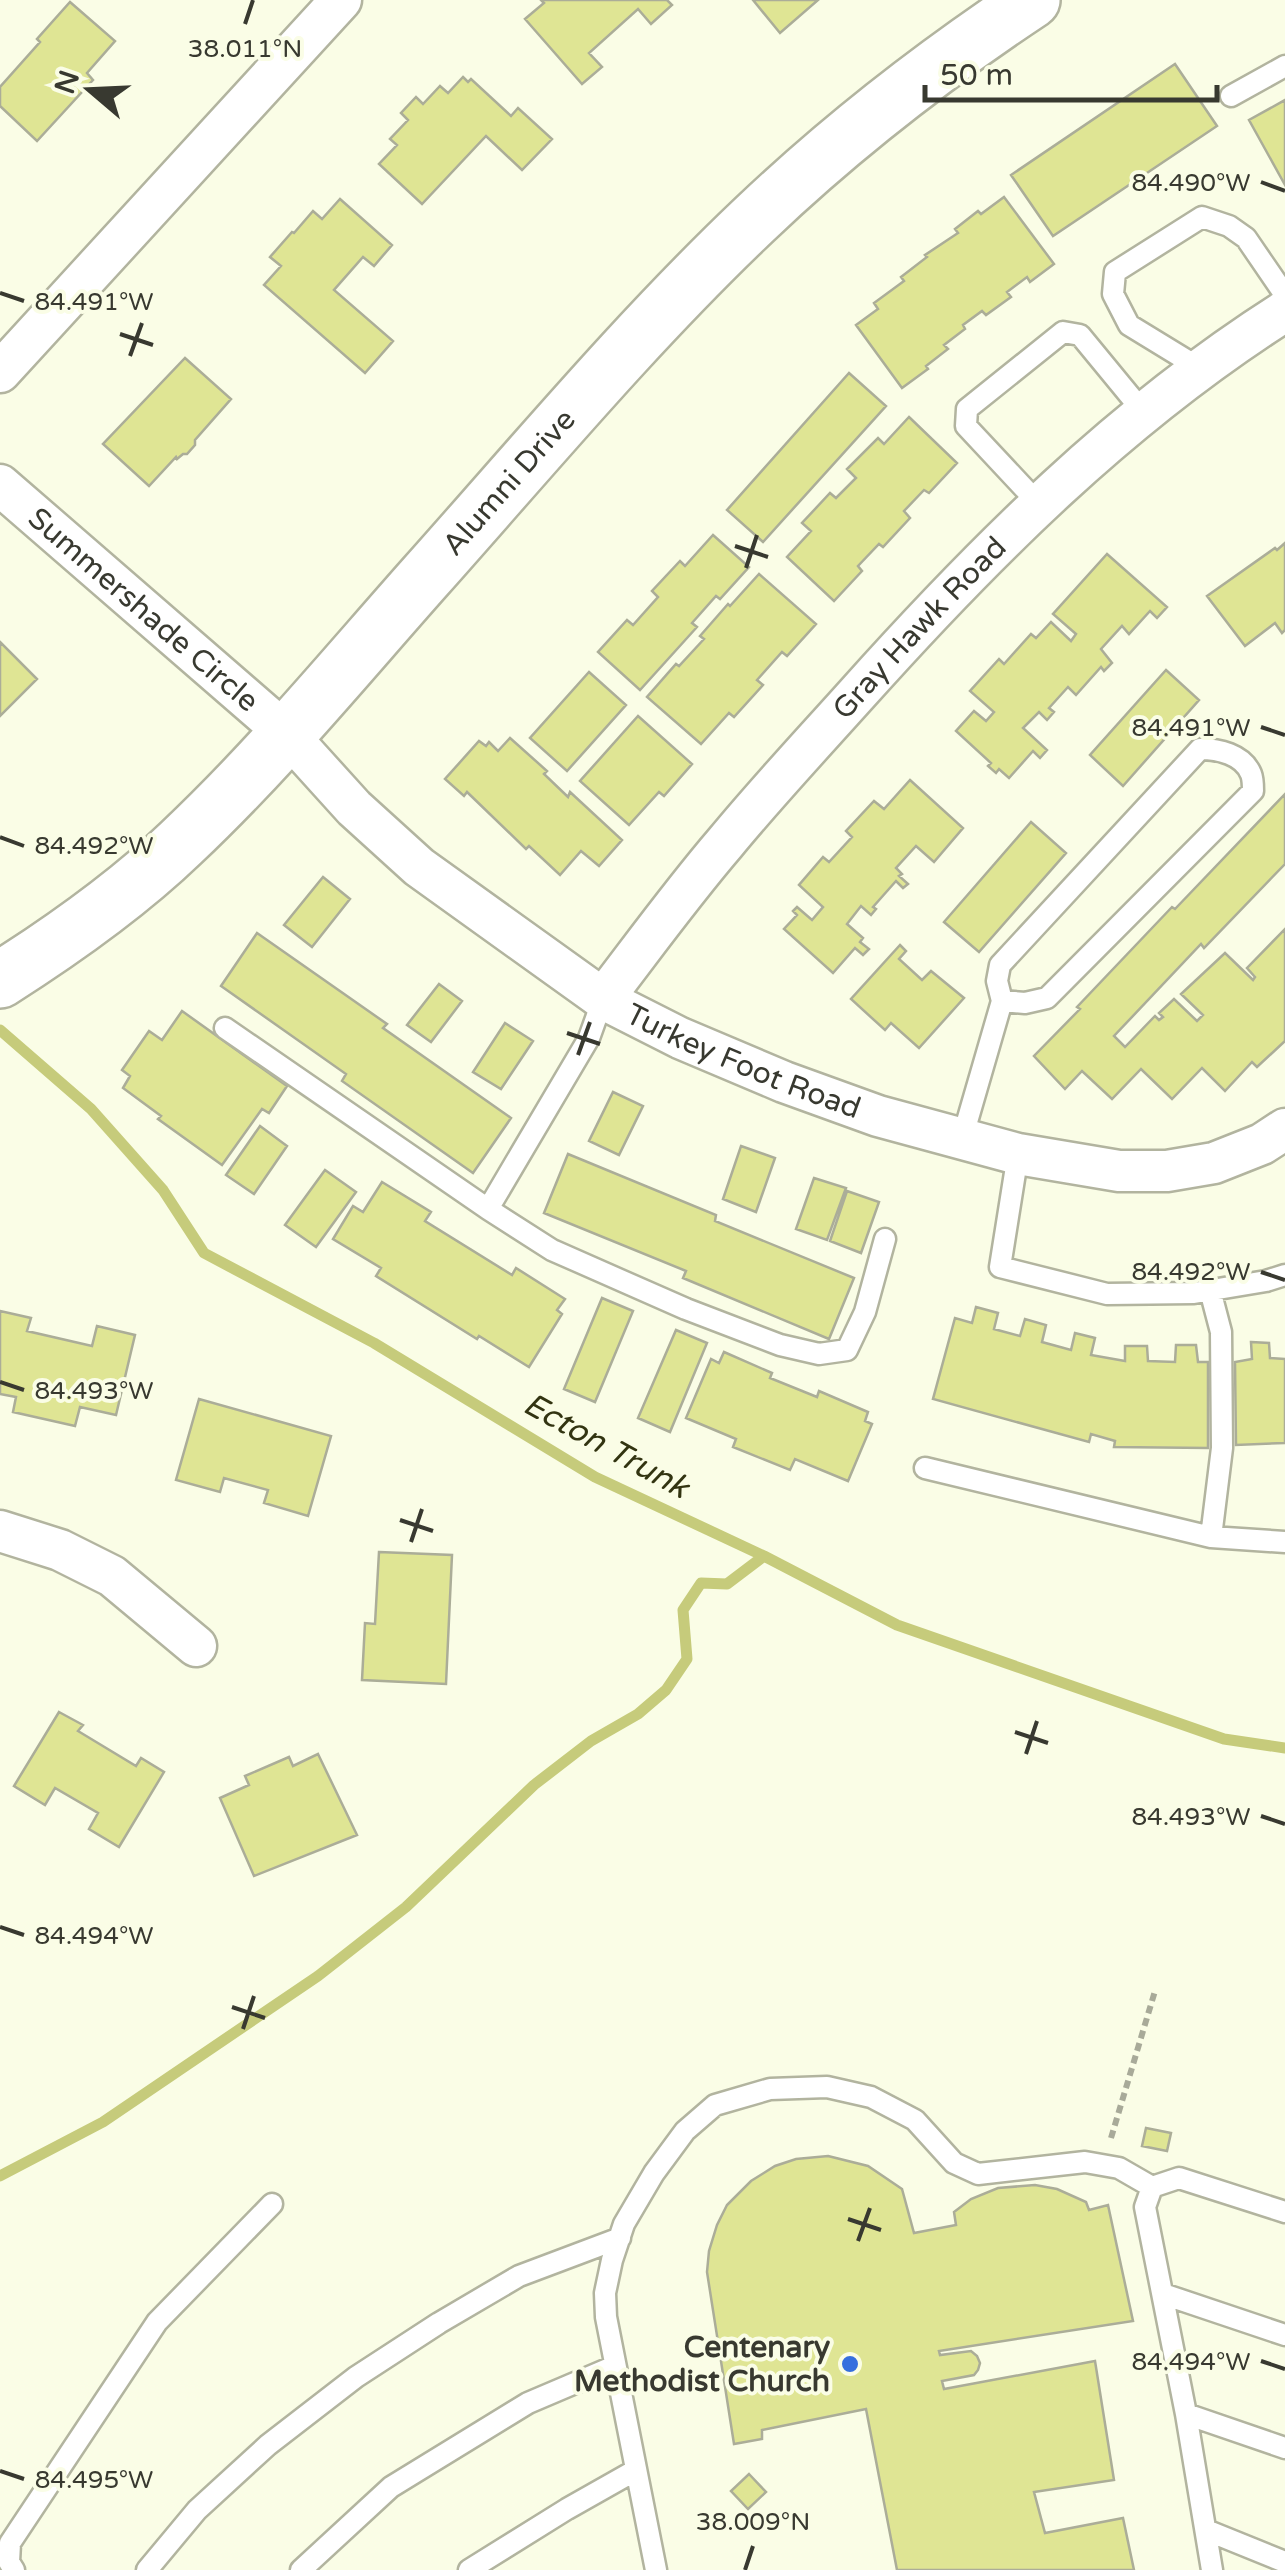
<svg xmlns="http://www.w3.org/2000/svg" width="1285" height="2570" viewBox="0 0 1285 2570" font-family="'Varela Round',sans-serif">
<rect width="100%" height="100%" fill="#fafde6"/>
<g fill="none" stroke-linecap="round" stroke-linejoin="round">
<path stroke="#c6cb7b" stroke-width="11" d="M0,1030L91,1109L163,1190L204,1253L374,1343L595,1477L764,1556L897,1625L1224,1739L1285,1748
M0,2176L103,2122L318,1976L406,1907L534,1785L591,1741L638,1714L666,1690L687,1659L683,1610L701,1583L727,1584L764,1556"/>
</g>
<path fill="#dfe594" stroke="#abad98" stroke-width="2.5" d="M541,0H667L672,5L651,24L638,9L589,53L602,67L582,84L525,19L544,3Z
M753,0H818L780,33Z
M70,2L115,41L87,73L93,80L37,141L0,106V87L40,42L37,39Z
M1175,64L1217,126L1053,236L1011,175Z
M463,77L468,82L471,79L511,116L518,108L552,139L522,170L486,136L422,204L379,164L397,145L390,139L408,120L401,113L416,97L423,104L440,86L448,93Z
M1285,100V185L1249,120Z
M1004,197L1054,264L1030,282L1027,277L1007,292L1011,297L986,315L982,311L963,325L965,329L944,345L948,349L926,366L928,369L902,388L856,325L878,309L874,303L904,281L901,277L927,257L925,255L958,233L955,229L978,211L981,214Z
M340,199L392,245L374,266L363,257L334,290L393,341L365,373L264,285L281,266L270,257L292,232L294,233L313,211L322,219Z
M185,358L231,399L195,440V445L187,454H183L177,459L176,457L149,486L103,444Z
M849,373L886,406L763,542L727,510Z
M909,417L957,463L929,493L924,490L904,511L910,518L883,547L879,544L858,566L862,571L834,601L787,557L811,531L802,523L830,493L836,498L856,478L847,469L878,438L884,444Z
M713,535L749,567L720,599L716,596L692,623L697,627L640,690L598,652L627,620L633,625L658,597L652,591L680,561L685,566Z
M1285,543V630L1282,633L1275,623L1245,646L1207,596L1275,548L1277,550Z
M1107,554L1167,607L1157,618L1150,611L1129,634L1122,626L1101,649L1112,663L1104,671L1101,667L1076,695L1068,687L1049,708L1054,712L1047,720L1039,712L1023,728L1047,750L1040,758L1033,751L1009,778L999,769L996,773L988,766L991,763L956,731L974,711L986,721L994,712L970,691L999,659L1004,664L1031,634L1036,638L1051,622L1071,641L1076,634L1053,614Z
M759,574L816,624L787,656L782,652L757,680L763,685L734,717L729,713L701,744L647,697L676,664L679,666L704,639L700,636L728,604L730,606Z
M0,642L37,679L0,716Z
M1166,670L1199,700L1123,786L1090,755Z
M589,672L626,705L567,771L530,738Z
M638,716L692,764L664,796L659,792L629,825L580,781Z
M510,738L547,771L544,774L568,797L570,792L622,840L599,866L581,851L560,875L529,846L526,849L467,792L464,796L445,779L479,741L486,746L489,742L498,751Z
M910,780L963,828L934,862L916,846L896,868L902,874L899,876L908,884L903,888L896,881L873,907L876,909L871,915L861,906L847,924L863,938L860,942L869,949L863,955L855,948L833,973L784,929L797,915L793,911L797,907L812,920L823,907L799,885L823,857L829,862L852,837L846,831L874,801L884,809Z
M1285,794V864L1204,948L1201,944L1114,1036L1125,1047L1155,1016L1159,1020L1163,1017L1159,1013L1174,999L1197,1021L1203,1015L1181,994L1225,953L1253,980L1255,977L1247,968L1285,929V1041L1257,1067L1252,1062L1225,1091L1202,1068L1172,1099L1141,1069L1112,1099L1082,1071L1065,1089L1034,1056L1080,1009L1077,1007L1172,907L1175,909Z
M1031,822L1066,853L979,952L944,922Z
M323,877L350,899L312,947L284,925Z
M257,933L387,1024L383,1028L511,1118L473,1173L342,1081L346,1074L221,986Z
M900,945L906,951L899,959L922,980L931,971L964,998L919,1048L891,1023L885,1030L851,999Z
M439,984L462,1001L431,1042L407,1025Z
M182,1011L287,1086L269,1113L262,1109L222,1165L158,1119L161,1116L123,1088L130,1076L122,1070L149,1031L162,1040Z
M505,1023L533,1041L501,1089L473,1072Z
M613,1092L643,1106L619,1155L589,1141Z
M260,1126L287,1146L254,1194L226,1175Z
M741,1146L775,1158L756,1212L723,1199Z
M568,1154L716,1215L715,1221L854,1278L829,1339L683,1278L686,1271L544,1213Z
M325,1170L356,1192L316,1247L285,1225Z
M814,1178L846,1188L827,1240L796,1229Z
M382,1182L431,1212L425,1221L512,1275L516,1268L565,1299L557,1310L562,1314L529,1367L479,1336L477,1339L376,1276L381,1268L333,1239L353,1206L363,1212Z
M847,1191L879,1202L861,1253L830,1241Z
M602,1298L633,1311L595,1402L564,1389Z
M976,1307L998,1313L994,1329L1020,1336L1025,1319L1046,1325L1042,1342L1071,1350L1075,1333L1095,1338L1091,1355L1125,1361V1346H1147L1148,1361L1175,1362L1176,1345H1196L1198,1362H1208V1448L1114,1447L1115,1441L1091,1434L1089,1442L933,1399L955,1318L972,1323Z
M0,1311L31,1318L27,1331L92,1346L97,1326L135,1335L116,1415L80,1407L75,1426L13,1412L16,1397L0,1394Z
M676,1330L707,1343L670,1432L638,1418Z
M1251,1342L1269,1343L1270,1358L1285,1359V1443L1236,1445L1235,1362L1252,1359Z
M724,1352L772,1373L770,1378L817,1397L819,1391L868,1412L865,1421L872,1424L848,1481L795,1459L790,1470L733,1447L736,1439L686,1418L711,1359L719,1363Z
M199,1399L331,1436L308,1516L264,1503L268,1490L224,1478L220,1492L176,1480Z
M379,1552L452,1555L446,1684L362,1680L365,1623L375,1624Z
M59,1712L83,1725L78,1731L136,1766L141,1758L164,1772L119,1847L89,1829L98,1813L55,1788L45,1805L14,1786Z
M318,1754L357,1835L254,1876L220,1798L249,1785L245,1776L289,1757L293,1766Z
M1146,2128L1171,2133L1167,2151L1142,2146Z
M828,2156L868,2166L902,2189L914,2233L956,2225L954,2212L971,2199L998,2188L1035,2185L1057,2189L1086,2202L1089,2210L1108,2205L1133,2321L939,2351L940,2355L971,2351L977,2356L980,2363L978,2370L974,2375L942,2381L944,2389L1095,2361L1114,2480L1034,2492L1045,2533L1123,2518L1134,2570H897L866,2409L762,2430V2439L734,2444L707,2272L709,2251L717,2225L727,2205L751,2181L775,2166L796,2159Z
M749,2474L766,2492L748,2509L731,2491Z"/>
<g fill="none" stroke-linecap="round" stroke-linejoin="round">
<defs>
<path id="service" d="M1231,96L1285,66
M1201,369L1129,325L1113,294L1115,272L1202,217L1229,226L1246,238L1285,295
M1039,504L966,426L967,409L1063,332L1080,335L1145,414
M225,1028L488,1209L589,1038L603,999
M962,1139L1002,1001L997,981L1000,965L1200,749C1218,749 1243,754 1251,774C1253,779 1253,786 1253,791L1047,998L1025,1003L1002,1001
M1018,1154L1000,1267L1107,1294L1194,1293L1266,1281L1285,1275
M488,1209L552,1250L686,1309L780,1345L819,1354L847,1350L865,1312L885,1239
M925,1468L1211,1537L1222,1448L1221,1332L1210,1290
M1211,1537L1285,1542
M1285,2212L1179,2178L1152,2187L1145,2207L1186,2414L1285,2448
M1163,2294L1285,2335
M1186,2414L1212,2570
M1206,2530L1285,2562
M14,2570L9,2562L10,2543L157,2322L272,2204
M147,2570L197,2510L268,2445L356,2377L439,2323L519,2276L620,2238
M301,2570L391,2487L528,2403L615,2366
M469,2570L567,2509L636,2470
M656,2570L606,2317L605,2293L612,2260L624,2224L654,2173L685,2131L715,2105L770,2089L827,2087L871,2097L915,2120L954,2163L978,2174L1085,2162L1119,2168L1152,2187"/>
<g id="minor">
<path d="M0,372L341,0"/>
<path id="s1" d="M0,485L287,734L354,808L419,867L603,999L680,1038L784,1082L878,1116L1018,1154L1119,1171H1167L1214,1163L1262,1144L1285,1129"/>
<path id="s2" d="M603,999C643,947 682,893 725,843C767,792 812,744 856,695C984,552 1121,415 1285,311"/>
<path d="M0,1531L60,1550L112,1576L196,1646"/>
</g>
<g id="secondary">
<path id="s3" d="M0,980C63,940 127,895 181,843C269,760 346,666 426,576C533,456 637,331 754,220C839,139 934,65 1032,0"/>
</g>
</defs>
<use href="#service" stroke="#b2b49f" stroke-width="25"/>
<use href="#minor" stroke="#b2b49f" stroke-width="45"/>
<use href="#secondary" stroke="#b2b49f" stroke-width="60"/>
<path stroke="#a8aa99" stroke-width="6" stroke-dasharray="8 5" stroke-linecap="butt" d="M1111,2138L1155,1991"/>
<use href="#service" stroke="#fff" stroke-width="20"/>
<use href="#minor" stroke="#fff" stroke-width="40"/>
<use href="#secondary" stroke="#fff" stroke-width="55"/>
</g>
<path fill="none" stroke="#383930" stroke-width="4" d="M245,24L253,0M1261,182L1285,191M0,293L24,301M120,334L153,345M130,356L142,323M735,546L768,557M746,568L757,535M1261,727L1285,735M0,837L24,846M567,1033L600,1044M578,1055L590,1022M1261,1272L1285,1280M0,1382L24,1390M400,1520L433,1531M411,1542L422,1509M1015,1732L1048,1743M1026,1754L1037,1721M1261,1816L1285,1824M0,1927L24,1935M232,2007L265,2018M243,2029L254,1996M848,2219L881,2230M858,2241L870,2208M1261,2361L1285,2369M0,2471L24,2479M745,2570L753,2546"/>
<circle fill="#366fde" stroke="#fafde6" stroke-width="4" cx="850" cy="2364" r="10"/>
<g text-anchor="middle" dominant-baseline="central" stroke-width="8" stroke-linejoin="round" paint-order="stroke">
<g font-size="30" fill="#383930" stroke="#fafde6">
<text stroke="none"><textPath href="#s3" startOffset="715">Alumni Drive</textPath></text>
<text stroke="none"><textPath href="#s1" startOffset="190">Summershade Circle</textPath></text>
<text stroke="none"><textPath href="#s2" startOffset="488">Gray Hawk Road</textPath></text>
<text stroke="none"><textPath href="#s1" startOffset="948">Turkey Foot Road</textPath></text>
</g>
<g font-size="30" font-weight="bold" fill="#383930" stroke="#fafde6" text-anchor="end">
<text x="830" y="2347">Centenary<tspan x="830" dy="34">Methodist Church</tspan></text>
</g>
<g font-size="32" font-style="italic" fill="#323411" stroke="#fafde6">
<text transform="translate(606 1446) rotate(29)">Ecton Trunk</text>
</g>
</g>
<g font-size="25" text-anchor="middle" fill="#383930" stroke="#fafde6" stroke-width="8" stroke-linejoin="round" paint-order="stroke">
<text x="245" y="57">38.011°N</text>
<text x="1191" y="191">84.490°W</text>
<text x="94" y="310">84.491°W</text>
<text x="1191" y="736">84.491°W</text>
<text x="94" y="854">84.492°W</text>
<text x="1191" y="1280">84.492°W</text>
<text x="94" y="1399">84.493°W</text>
<text x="1191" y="1825">84.493°W</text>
<text x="94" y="1944">84.494°W</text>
<text x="1191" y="2370">84.494°W</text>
<text x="94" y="2488">84.495°W</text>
<text x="753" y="2530">38.009°N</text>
</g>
<g transform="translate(90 90) rotate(289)" stroke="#fafde6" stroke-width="8" paint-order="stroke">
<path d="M0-8L18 38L0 25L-18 38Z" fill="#383930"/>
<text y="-15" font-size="28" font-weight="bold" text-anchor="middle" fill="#383930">N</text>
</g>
<path d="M925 85v15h292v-15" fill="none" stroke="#383930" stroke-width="5"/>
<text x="940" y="85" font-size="30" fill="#383930" stroke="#fafde6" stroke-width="8" paint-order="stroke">50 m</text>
</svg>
